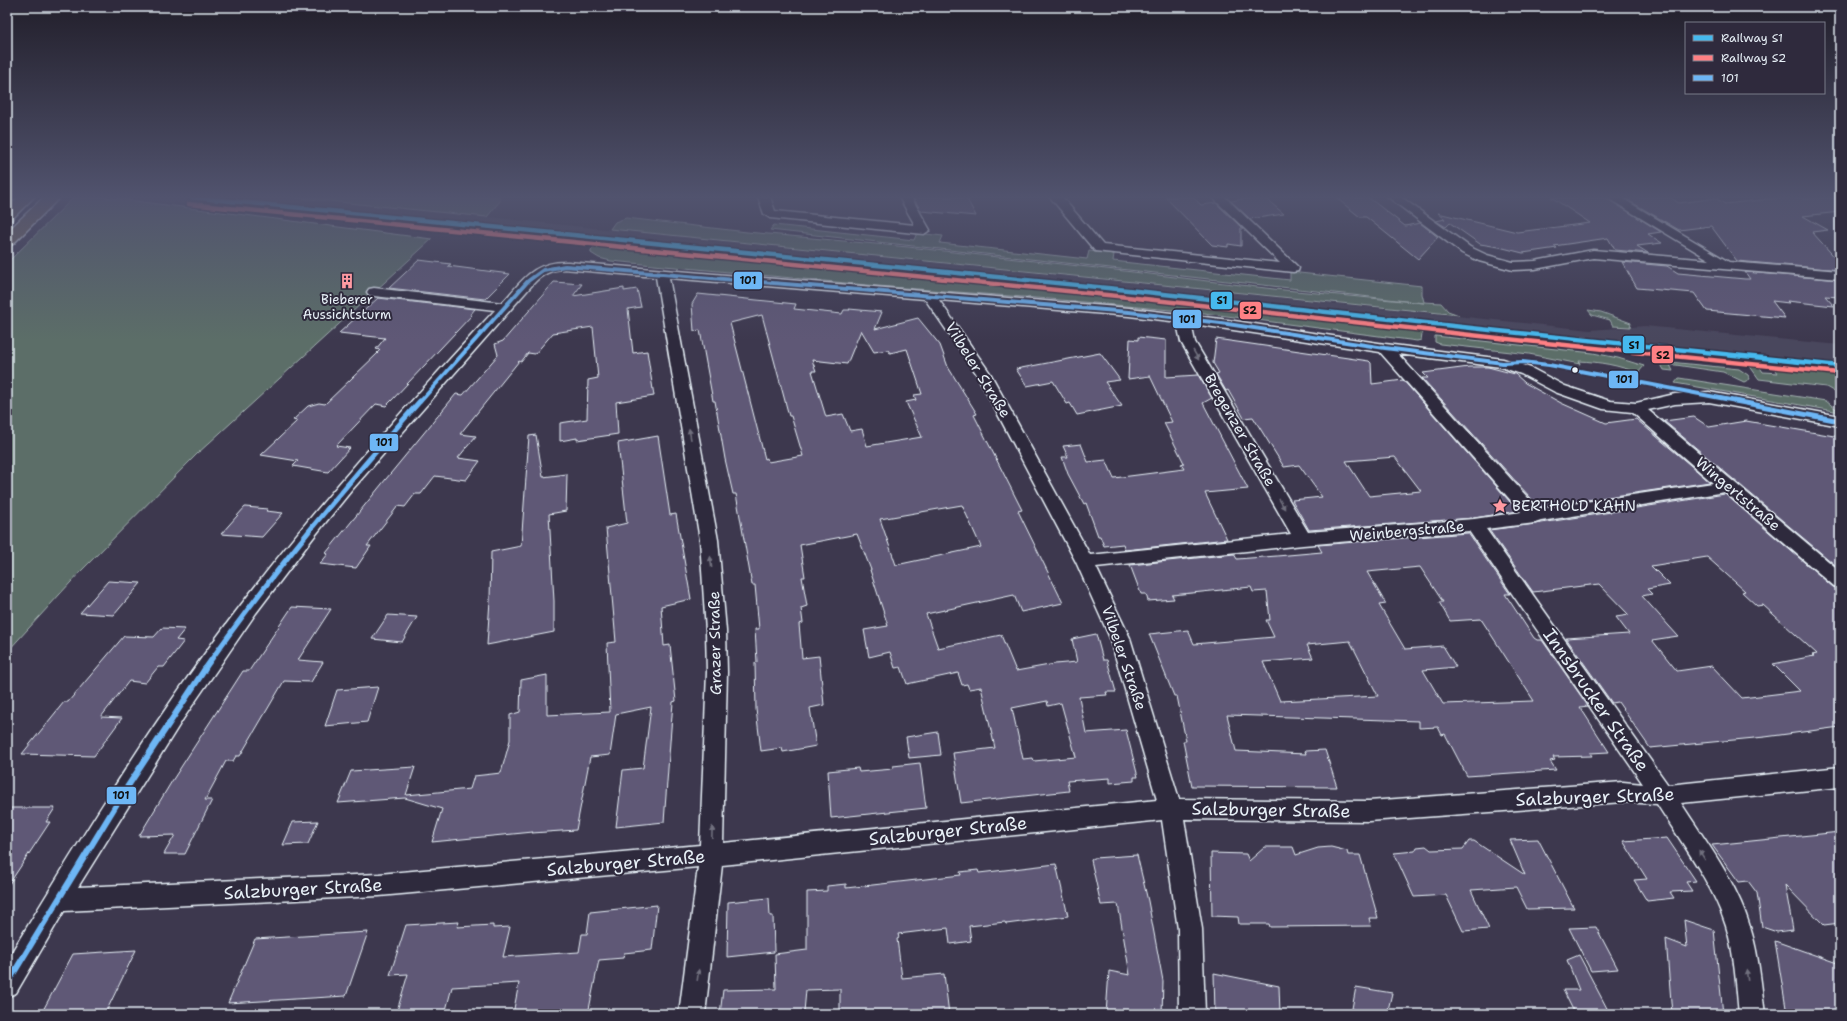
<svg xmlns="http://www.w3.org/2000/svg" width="1847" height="1021" viewBox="0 0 1847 1021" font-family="'Shantell Sans',sans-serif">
<rect width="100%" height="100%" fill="#3d384e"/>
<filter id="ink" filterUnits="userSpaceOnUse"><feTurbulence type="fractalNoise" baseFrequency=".025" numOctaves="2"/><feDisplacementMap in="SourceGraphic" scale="8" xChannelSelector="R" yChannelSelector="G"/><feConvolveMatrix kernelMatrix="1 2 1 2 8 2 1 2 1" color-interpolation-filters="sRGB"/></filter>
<g filter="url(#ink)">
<path fill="#4a465d" d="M111,197H290L1196,289L1590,330L1645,326L1840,345V374L598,242Z"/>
<path fill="#5c6e67" stroke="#a2b0b0" d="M74,197H104L432,239L197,454L81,571L7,652V263Z
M290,197H500V201L487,217Z
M626,218L747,232L908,247L1133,272L1274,289L1424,303L770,230L774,225L914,240L917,233L943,236L940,243L1087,259L1089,251L1114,254L1113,261L1290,280V272L1422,286V294L1424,302L1441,303L1448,311L1459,315L610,229L615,222Z
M598,242L1437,330H1427L1422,334L1421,340L1417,341L1204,313L1050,299L878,286L611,261L599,258L591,253V251Z
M1588,310L1601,312L1631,323L1630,327L1613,326L1610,320L1592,315Z
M1435,336L1593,353L1618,358L1644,366L1638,373C1618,365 1600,362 1579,361L1580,364L1529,354L1440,344L1435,342Z
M1659,361L1739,369L1748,375L1750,379L1744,382L1723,372L1676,365H1670L1673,371L1664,370Z
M1749,365L1759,366L1763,372L1778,373L1774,367L1840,374V395L1826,387L1759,379Z
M1679,378L1826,401L1840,412L1675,383Z"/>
<path fill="#5f5876" stroke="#e8f1f8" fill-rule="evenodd" d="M913,197H966L976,216L921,211Z
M1165,197H1193L1201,205L1216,203L1241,227V246L1228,244V247L1212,245Z
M1254,197H1264L1284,214L1250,219L1231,201Z
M1335,197H1368L1405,226L1420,223L1438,237L1418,259L1366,217H1360Z
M1551,197H1605L1661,232L1648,234L1662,243L1637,246L1648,253L1615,250L1608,238L1554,246L1557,248L1523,253L1499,247L1480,244L1450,223L1446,227L1436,221L1445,219L1438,213L1517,232L1590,223Z
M1623,197H1669L1679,203L1716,198L1725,204L1786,197H1800L1803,199L1840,197V212L1803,216L1828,230L1812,232L1840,263V270L1737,261L1711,226L1679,230Z
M419,260L451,264L448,266L510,274L485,299L389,288Z
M1622,262L1667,266L1678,273L1745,279H1750L1745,272L1840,280V297L1825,296L1834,306L1787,301L1789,303L1772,301L1785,318L1707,311L1694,293L1637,288Z
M554,282L582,284L573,296L624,288V291L637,289L641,307L628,309L633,353L647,351L654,396L616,402L618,434L577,440V438L560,441V423L587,419L588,380L598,378L593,327L553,333L535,354L528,353L521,362L519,361L460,434L476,436L458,458L480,461L466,480L435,476L421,494H415L405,507L398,506L367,546H371L356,568L320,564L328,554L326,553L386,479L456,394L463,395L498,355L495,344L503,341Z
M698,294L796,304L794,309L842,314L844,310H850L849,309L882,312L875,329L918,318L940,345L948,367L977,414L974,415L1022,510L1018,511L1063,603L1021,612L1014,595L926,614L938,648L1001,635L1016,671L1055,664L1077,662L1072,639L1096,634L1103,660H1107L1116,692H1106L1107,695L1079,697L1086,733L1126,730L1138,777H1134V781L1110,783V778L1067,781L1069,791L961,803L953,753L995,748L981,687L969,689L967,684L962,685L958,673L907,684L901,667L895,668L890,652L869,657L864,630L888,626L870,570H871L857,534L800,545L805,577H802L807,606L801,608L803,623L799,624L802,658L819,656L824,705L810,708L816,746L783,752L782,748L761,751L756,709L755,663L757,662L755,629H759L755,585H752L736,494H733L725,459L715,401H713L700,330L694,331L692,304ZM762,315L789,416H791L803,456L768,462L767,458L765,459L730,323ZM861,330L874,352L888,350L890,353L907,349L922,394L914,395L916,400L906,402L922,437L867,446L862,429L850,431L843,414L826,417L812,371H816L812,360L847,364ZM962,505L981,547L896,565L880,519ZM1047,701L1048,706L1061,703L1076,757L1034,761L1033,758L1023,759L1012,708Z
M378,298L475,309L470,315H472L392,400L386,406L376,404L336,446L350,448L328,472L293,466L298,461L261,455L297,421L293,420L308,406L319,403L325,404L378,353H377L380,350L376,349L385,338L339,333Z
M1138,337L1166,340V377L1198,375L1212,398L1203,403L1248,489L1205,493L1227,539L1125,550L1123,544L1104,546L1100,536H1098L1086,503L1084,504L1068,474L1062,457H1068L1063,446L1081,444L1088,462L1106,460L1114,478L1184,469L1181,464L1184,463L1164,423L1172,422L1150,376L1128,379L1130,339L1138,340Z
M1216,339L1369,361L1371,363L1372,384L1403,380L1518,511L1474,518L1309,530L1292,500L1322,497L1299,465L1284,467L1253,417L1244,418L1228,390L1226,391L1216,374L1219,373L1213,363ZM1395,457L1421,491L1369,496L1346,461Z
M1100,353L1120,380L1105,382L1122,406L1077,415L1070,403L1067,404L1053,381L1027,386L1016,369Z
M1469,367H1488L1515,374L1525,383L1561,403L1606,423L1636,419L1710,482L1539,507L1422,378H1428L1423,373Z
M1694,417L1709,427L1746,421L1840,437V569L1664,421Z
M536,435L543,477L567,474L566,511L549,514L554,601V632L487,645L490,600L491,552L521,546L529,436Z
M658,436L670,515L676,514L691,599L661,606L664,646L670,645L676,701L673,702L664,822L616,827L623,770L643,768L651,707L616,714L610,755L590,757L576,830L532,833L533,832L432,842L442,809L405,798L338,803L351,771L415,767L406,795L470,789L474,776L501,773L510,740V715L520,712L521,680L547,675V715L610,712L607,643L616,642L606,528L627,523L618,443Z
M1725,494L1833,587L1840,589V727L1765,737L1650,748L1618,702L1612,703L1566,638L1629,634L1616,617L1629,615L1599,584L1533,592L1489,530L1535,524ZM1707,557L1745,591L1742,592L1757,606L1763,605L1817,654L1812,655L1814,656L1773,664L1800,691L1742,698L1712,666L1677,671L1652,640L1678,636L1642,596L1652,594L1647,589L1670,585L1651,566Z
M245,507L268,509L266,511L283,513L262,537L221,534Z
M1468,533L1510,594H1505L1534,638L1537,640H1542L1588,706L1580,707L1609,752L1590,753L1592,756L1553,757L1555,760L1550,761L1556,770L1467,776L1445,734L1442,735L1438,727L1419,728V721L1227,715L1236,751L1306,754L1305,751L1325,750L1337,787L1192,786L1183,741H1186L1177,696H1174L1149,634L1188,630L1194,644L1274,637L1266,620H1270L1267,591L1253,592L1251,587L1172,595L1174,599L1148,601L1146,594H1141L1130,565L1234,554L1237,559L1277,556L1322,552L1318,545ZM1420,567L1443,602H1439L1450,621L1481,619L1534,701L1443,704L1423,670L1456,667L1443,646L1405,649L1379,605L1386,604L1367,572ZM1350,641L1378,696L1280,701L1263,662L1313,658L1307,645Z
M108,581L141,583L114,615L80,613Z
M292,607L331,609L298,660L323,662L311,682L284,681L240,756H236L233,761H226L205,800H212L185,854H164L175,835L139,836L172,781L243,671H249Z
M388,615L417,617L402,642L372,639Z
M162,628L185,629L176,640L184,641L164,667H158L145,683L129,681L101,717L122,718L94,756L22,754L64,702H68L124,636L154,637Z
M378,687L367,722L325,726L337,690Z
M938,732L941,755L909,758L906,737Z
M920,763L926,808L831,818L828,771L858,768L859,772L893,769V766Z
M7,808H55L46,822H50L7,887Z
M318,821L308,844L283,845L293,822Z
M1840,832V923L1824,925L1785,885L1793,930L1777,932L1762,927L1757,893L1748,881L1739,882L1712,845Z
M1667,838L1696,881L1686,882L1692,891L1670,892L1674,898L1647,901L1634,880L1647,879L1623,841Z
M1538,839L1574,908L1527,909L1516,887L1471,890L1489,929L1463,931L1446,895L1414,897L1394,853L1415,851L1417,847L1426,846L1431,850L1463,849L1469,841H1474L1525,875L1510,840Z
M1265,847H1293L1296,855L1318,848L1331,847L1347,851L1348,855H1360L1378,918H1369L1371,926L1270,927L1269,924H1239L1238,917L1212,916L1211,853L1246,854L1249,861Z
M1137,855L1148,901L1163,981L1162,1014H1106L1109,971L1130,975L1118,904L1101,905L1091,860L1094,858Z
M1056,864L1068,916L1006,924L1005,922L969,926L971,941L950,944L948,928L898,934L899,938L897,939L902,978L944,974L949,1014H840V989L806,990L804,1012H786V1014H720L723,990L776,989L775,954L807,950V892L827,891V886L846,884V888L961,875L960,872L978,870L979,873Z
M769,898L770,916H773L774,952L727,957L728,902Z
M657,905L652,950L624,953L623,958L599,960L588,1014H513L519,983L452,987L445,1014H396L408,974L390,975L406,925L459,922L457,927L493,925V928L510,927L503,957L579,952L582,934H587L590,912Z
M1684,920L1714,930L1723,1014H1672L1666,939L1687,947Z
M1596,927L1618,969L1591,971L1569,928Z
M368,932L346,996L228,1003L255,939Z
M1775,941L1840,964V1014H1787Z
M136,950L105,1014H41L73,954Z
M1579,955L1610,1014H1575L1563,990H1579L1567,960Z
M1214,973L1279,986L1280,1014H1215Z
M1356,987L1392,993L1387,1014H1351Z"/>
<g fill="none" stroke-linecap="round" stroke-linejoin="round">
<defs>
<path id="street" d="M758,197H770L775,211L915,225L899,197H911L930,230L924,234L770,218L764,214Z
M1050,197H1062L1103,245L1280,263L1212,197H1225L1299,268L1298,271L1293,272L1095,251Z
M1388,197H1401L1470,247L1487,255L1513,262L1535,261L1593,250L1710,260L1606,197H1620L1729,262L1840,271V279L1593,258L1535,269L1513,270L1479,261L1462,253Z
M568,262L1129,308L1221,319L1385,344L1503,359L1531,368L1565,386L1610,401L1636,403L1675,394L1709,392L1840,416V426L1709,402L1675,404L1648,410L1840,571V588L1834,586L1725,492L1541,521L1535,523L1486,529L1668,785L1840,767V787L1681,803C1706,842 1737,882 1750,927C1759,955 1761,985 1765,1014H1739C1736,985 1735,955 1726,926C1713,884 1681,842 1657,804L1623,802L1369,821L1184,819L1202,929L1205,1014H1179L1178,929L1162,820L722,865L705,1014H679L698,867L379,896L64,911L16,993L7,997V960C81,838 156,715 244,601C322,499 408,404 495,310L374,296L369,295L367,292L369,289L374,288L502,303C523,280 533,261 568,262ZM564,269L656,277L700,540L706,631L707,672L700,845L379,874L78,887L183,719L256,613L313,538L351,491L533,284C542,274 551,270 564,269ZM669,278L925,299L976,373L1076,562L1110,638L1157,800L723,843L727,672L726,631L718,540ZM939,300L1129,316L1179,322L1178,328L1181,342L1291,534L1090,555L990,373ZM1193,324L1380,352L1521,512L1474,519L1308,532L1195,342L1192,328ZM1398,354L1501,367L1521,374L1555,392L1603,409L1632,412L1713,483L1538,509ZM1469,531L1643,784L1623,782L1369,801L1179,799L1130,638L1096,567L1303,545Z"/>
<path id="primary" d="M18,197H34L12,219L7,221V208Z
M44,197H60L13,244L7,246V232Z"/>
</defs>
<use href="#street" stroke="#e8f1f8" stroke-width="3"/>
<use href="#primary" stroke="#e8f1f8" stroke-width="3"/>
<use href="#street" fill="#2f2a3d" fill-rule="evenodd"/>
<use href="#primary" fill="#76695c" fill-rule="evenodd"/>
<defs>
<path id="bus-1-far2" d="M420,402L528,281L543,270L565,266L1129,312L1221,323L1385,348L1503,363L1523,362L1549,365L1741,402"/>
<path id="bus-1-far1" d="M1735,401L1840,421
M204,670C270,575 344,487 420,401"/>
<path id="bus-1" d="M7,984L124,792L205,669"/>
</defs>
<use href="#bus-1-far2" stroke="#2f2a3d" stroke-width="6"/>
<use href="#bus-1-far1" stroke="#2f2a3d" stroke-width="8"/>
<use href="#bus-1" stroke="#2f2a3d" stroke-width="10"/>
<use href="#bus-1-far2" stroke="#6db6f5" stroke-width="4"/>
<use href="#bus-1-far1" stroke="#6db6f5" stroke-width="5"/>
<use href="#bus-1" stroke="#6db6f5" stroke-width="6"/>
<defs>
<path id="rail-1" d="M191,197L1128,290L1499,331L1840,366"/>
<path id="rail-2" d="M189,204L1127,297L1498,338L1839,373"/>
</defs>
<use href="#rail-1" stroke="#2f2a3d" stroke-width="7"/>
<use href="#rail-2" stroke="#2f2a3d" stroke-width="7"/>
<use href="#rail-1" stroke="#46b9ee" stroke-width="4.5"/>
<use href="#rail-2" stroke="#ff8084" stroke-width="4.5"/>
</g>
<defs><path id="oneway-solid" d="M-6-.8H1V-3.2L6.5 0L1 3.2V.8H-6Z"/></defs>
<g fill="#70707e">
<use href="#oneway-solid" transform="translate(1196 355) rotate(60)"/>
<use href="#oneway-solid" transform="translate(690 434) rotate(-100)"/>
<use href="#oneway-solid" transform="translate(1282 504) rotate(60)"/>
<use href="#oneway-solid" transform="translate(711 562) rotate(-96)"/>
<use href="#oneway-solid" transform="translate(712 832) rotate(-88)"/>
<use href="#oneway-solid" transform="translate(1702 855) rotate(-123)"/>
<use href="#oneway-solid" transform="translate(698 975) rotate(-82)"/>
<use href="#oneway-solid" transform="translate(1747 975) rotate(-97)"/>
</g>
</g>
<linearGradient id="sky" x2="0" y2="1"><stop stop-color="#221f2b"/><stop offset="0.58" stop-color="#51536e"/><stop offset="1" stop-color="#51536e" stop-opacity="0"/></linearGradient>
<rect width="1847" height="340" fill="url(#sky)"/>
<defs>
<symbol id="building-bare" viewBox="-9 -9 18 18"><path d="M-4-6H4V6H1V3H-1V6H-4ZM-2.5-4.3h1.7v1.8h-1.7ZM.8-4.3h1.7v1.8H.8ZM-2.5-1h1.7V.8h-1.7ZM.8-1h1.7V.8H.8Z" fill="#ff9aa2" stroke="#2f2a3d" stroke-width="2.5" paint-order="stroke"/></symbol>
<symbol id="sight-bare" viewBox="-9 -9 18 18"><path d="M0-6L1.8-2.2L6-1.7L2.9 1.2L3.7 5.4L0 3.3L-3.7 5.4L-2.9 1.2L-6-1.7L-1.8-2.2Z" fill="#ff9aa2" stroke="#2f2a3d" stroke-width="2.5" paint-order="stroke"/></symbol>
</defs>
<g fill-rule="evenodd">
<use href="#building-bare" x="336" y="270" width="22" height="22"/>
<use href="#sight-bare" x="1489" y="495" width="22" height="22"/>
</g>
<circle fill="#e8f1f8" stroke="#2f2a3d" stroke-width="1.5" cx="1575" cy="370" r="3.5"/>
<g text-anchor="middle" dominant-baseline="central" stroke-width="4" stroke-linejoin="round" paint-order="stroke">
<g font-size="13" fill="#e8f1f8" stroke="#2f2a3d">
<text x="347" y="299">Bieberer<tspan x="347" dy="15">Aussichtsturm</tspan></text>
</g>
<g font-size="15" fill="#e8f1f8" stroke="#2f2a3d">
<text transform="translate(978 370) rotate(58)">Vilbeler Straße</text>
<text transform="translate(1240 430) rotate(60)">Bregenzer Straße</text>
<text transform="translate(1738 494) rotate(40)">Wingertstraße</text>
<text transform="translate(1407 531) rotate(-5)">Weinbergstraße</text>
<text transform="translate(715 643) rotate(-91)">Grazer Straße</text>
<text transform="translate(1124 658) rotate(71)">Vilbeler Straße</text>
</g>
<g font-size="15" fill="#e8f1f8" stroke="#2f2a3d" text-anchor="start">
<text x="1512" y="506">BERTHOLD KAHN</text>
</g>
<g font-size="18" fill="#e8f1f8" stroke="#2f2a3d">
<text transform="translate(1596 700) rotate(55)">Innsbrucker Straße</text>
<text transform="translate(1595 797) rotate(-2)">Salzburger Straße</text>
<text transform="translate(1271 810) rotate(1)">Salzburger Straße</text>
<text transform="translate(948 831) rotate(-6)">Salzburger Straße</text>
<text transform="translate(626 863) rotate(-5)">Salzburger Straße</text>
<text transform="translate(303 889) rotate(-3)">Salzburger Straße</text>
</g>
</g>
<g stroke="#2f2a3d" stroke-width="1.5">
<rect x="733" y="271" width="30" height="19" rx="4" fill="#6db6f5"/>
<rect x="1210" y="291" width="23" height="19" rx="4" fill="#46b9ee"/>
<rect x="1239" y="301" width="23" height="19" rx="4" fill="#ff8084"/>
<rect x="1172" y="309" width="30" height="20" rx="4" fill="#6db6f5"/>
<rect x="1622" y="335" width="23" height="19" rx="4" fill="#46b9ee"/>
<rect x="1651" y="345" width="23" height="19" rx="4" fill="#ff8084"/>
<rect x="1608" y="370" width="31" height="19" rx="4" fill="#6db6f5"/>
<rect x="369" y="433" width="30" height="19" rx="4" fill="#6db6f5"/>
<rect x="106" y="786" width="31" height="19" rx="4" fill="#6db6f5"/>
</g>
<g font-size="11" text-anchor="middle" font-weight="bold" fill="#111">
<text x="748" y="284">101</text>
<text x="1222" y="304">S1</text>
<text x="1250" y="314">S2</text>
<text x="1187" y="323">101</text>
<text x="1634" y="349">S1</text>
<text x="1663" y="359">S2</text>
<text x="1624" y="383">101</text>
<text x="384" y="446">101</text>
<text x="121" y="799">101</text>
</g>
<rect width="1847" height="1021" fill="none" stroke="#2f2a3d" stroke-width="24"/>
<rect x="12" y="12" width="1823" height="997" fill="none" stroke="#e8f1f8" stroke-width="1.5" filter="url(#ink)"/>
<rect x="1685" y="22" width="140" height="72" fill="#2f2a3d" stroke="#797a88"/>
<rect x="1693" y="35" width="20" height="6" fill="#46b9ee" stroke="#797a88"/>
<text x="1721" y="42" font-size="12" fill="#e8f1f8">Railway S1</text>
<rect x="1693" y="55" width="20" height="6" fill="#ff8084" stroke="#797a88"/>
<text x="1721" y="62" font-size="12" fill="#e8f1f8">Railway S2</text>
<rect x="1693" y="75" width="20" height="6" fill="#6db6f5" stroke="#797a88"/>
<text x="1721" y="82" font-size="12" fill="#e8f1f8">101</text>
</svg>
